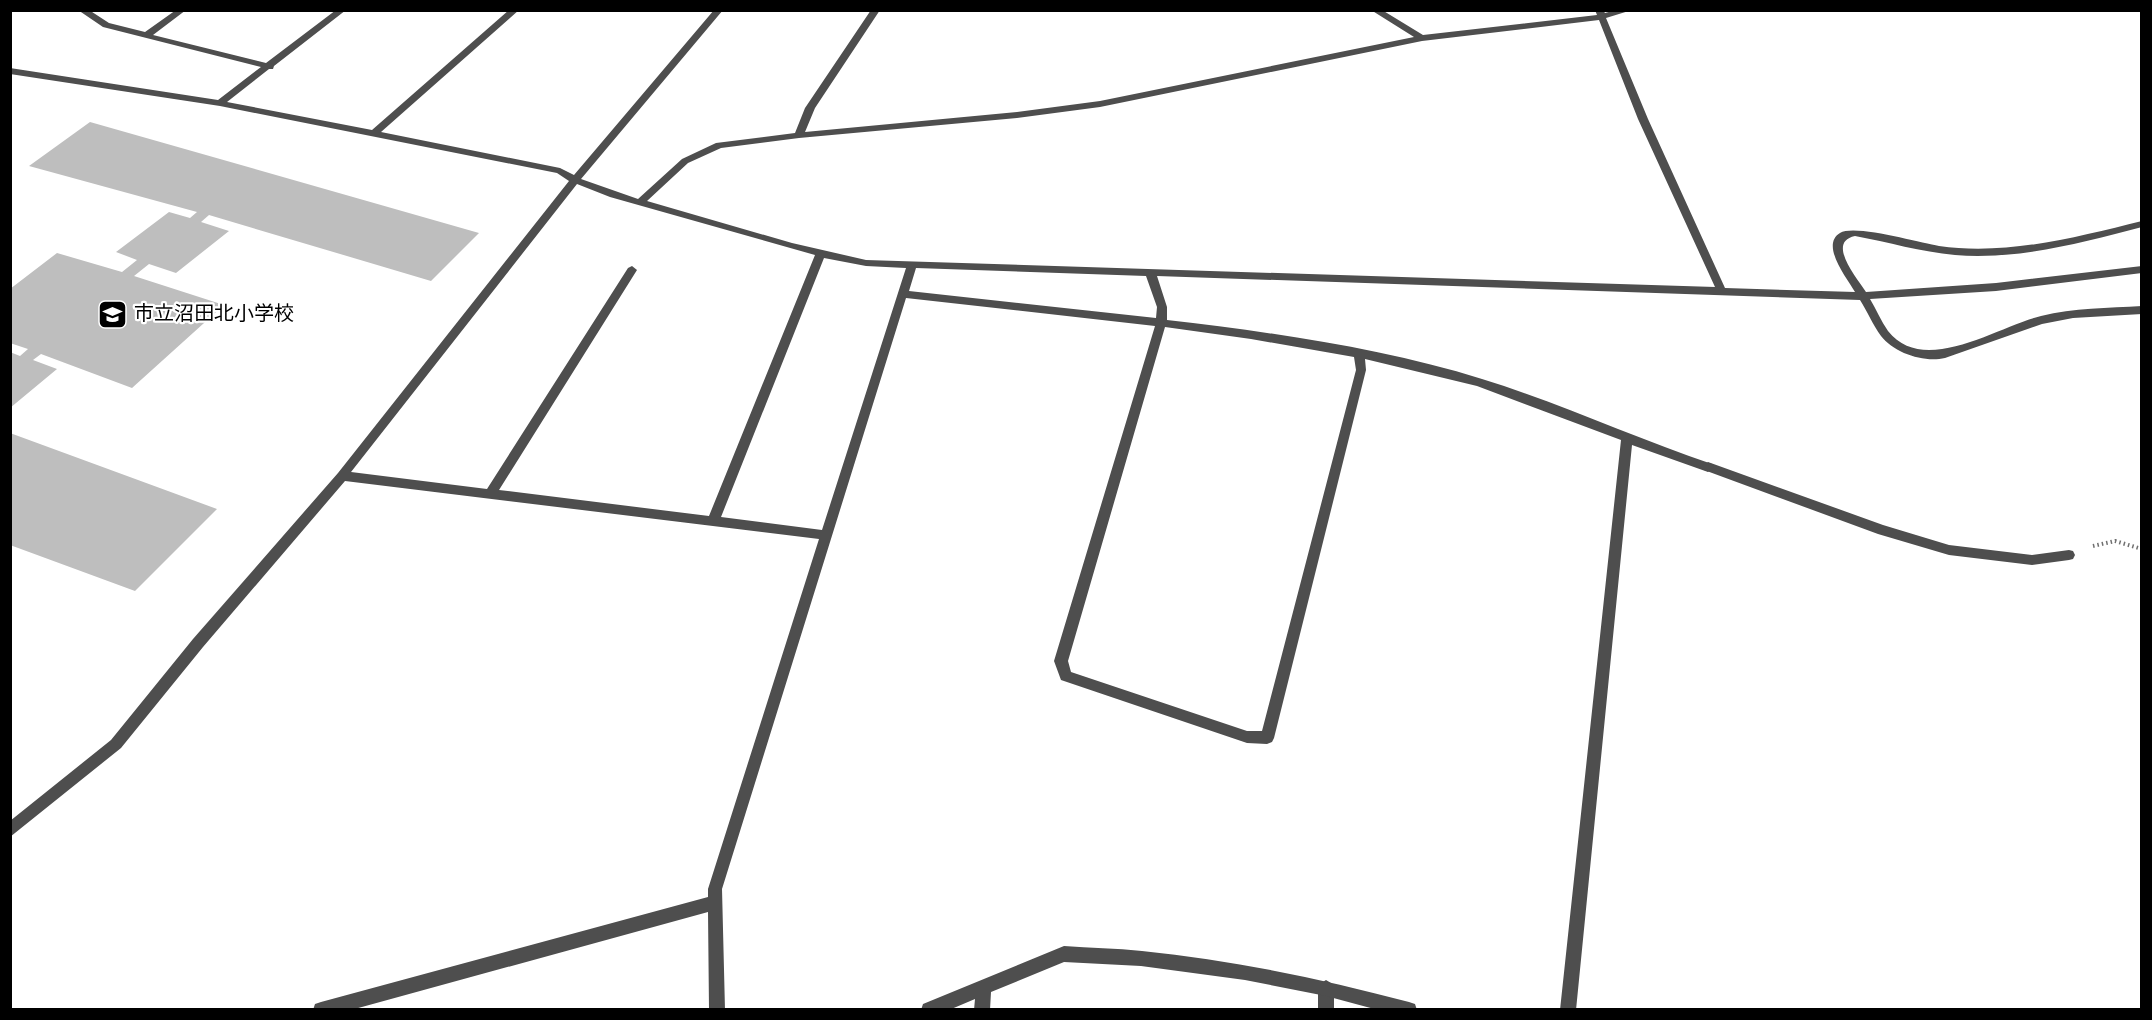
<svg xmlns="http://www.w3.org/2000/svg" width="2152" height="1020" viewBox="0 0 2152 1020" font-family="'Sofia Sans Condensed','Noto Sans JP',sans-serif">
<rect width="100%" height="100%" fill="#fff"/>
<path fill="#bebebe" d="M90,122L479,233L431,281L209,215L201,222L229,231L176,273L149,264L134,276L224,305L132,388L41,354L33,360L57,369L10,408V352L20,356L28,349L10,343V289L57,253L122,272L137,260L116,252L169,212L190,218L197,212L29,166Z
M10,433L217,509L135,591L10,545Z"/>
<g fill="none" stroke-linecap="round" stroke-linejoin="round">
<path stroke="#707070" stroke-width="4" stroke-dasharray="1.5 3" stroke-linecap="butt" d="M2093,546L2115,541L2142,549"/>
<path fill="#4e4e4e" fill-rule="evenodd" d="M1708,462L1883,525L1949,545L2032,555L2069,550L2073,551L2075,555L2073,559L2069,560L2032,565L1949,555L1878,534L1704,470L1702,467Z
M1326,980L1331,983L1334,988V1010H1318V988L1321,983Z"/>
<path fill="#4e4e4e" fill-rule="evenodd" d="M78,10H89L109,23L145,32L176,10H186L153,35L266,63L336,10H346L274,66L273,69H269L227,102L372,130L509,10H519L381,132L560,168L574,175L714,10H723L581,179L638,199L682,159L716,143L795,133L805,108L871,10H880L815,108L805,132L1017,112L1100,101L1414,37L1371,10H1382L1423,35L1597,15L1595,10H1603L1605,13L1616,10H1632L1606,18L1648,119L1725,288L1855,292C1847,278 1820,245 1840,233C1855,224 1920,243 1939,246C2006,256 2077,237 2142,221V227C2082,243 2017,260 1955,255C1921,252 1888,242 1855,236C1826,242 1857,278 1866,292L1996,283L2142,266V273L1996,291L1870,299C1876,309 1881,321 1888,331C1924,377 1998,326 2041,316C2074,308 2108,308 2142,306V314L2073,318L2042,324L1945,358C1924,363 1894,353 1881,336C1873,325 1867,311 1860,300L1157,276L1167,307V320C1271,332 1382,348 1482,379C1560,403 1635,438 1712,464L1714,467L1708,472L1632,445L1576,1010H1560L1621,440L1477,386L1365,359L1366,370L1274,738L1272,742L1267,744L1247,743L1061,680L1054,661L1155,326L906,298L722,889L725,1010H709L708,912L351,1010H313L315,1004L321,1002L708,897V889L819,539L345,481L203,647L121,748L10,837V821L111,740L193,639L338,473L569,181L557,173L220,106L10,74V68L218,100L261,67L103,27ZM1599,20L1638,119L1715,287L866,260L792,243L647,201L688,163L721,148L799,138L1017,118L1100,107L1422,41ZM577,184L610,197L815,255L709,516L499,490L637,270L632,266L628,268L487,489L351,472ZM824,258L866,266L906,268L822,530L721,517ZM916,268L1146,276L1157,307L1156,318L909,291ZM1165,327L1251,339L1354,357L1356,370L1262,731H1247L1071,672L1068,661Z
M1064,946C1090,948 1116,948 1142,951C1233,960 1321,979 1409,1002L1415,1004L1417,1010H1378L1326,996L1245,980L1141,966L1064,962L991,992L990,1010H974L975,999L949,1010H921L923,1004Z"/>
<path fill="#1b1b1b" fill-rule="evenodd" d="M2137,10H2142V13Z"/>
</g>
<defs>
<symbol id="school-square" viewBox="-11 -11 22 22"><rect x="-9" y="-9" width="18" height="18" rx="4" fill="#000" stroke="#fff"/><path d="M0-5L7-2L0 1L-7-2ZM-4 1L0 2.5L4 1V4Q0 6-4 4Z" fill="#fff"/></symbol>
</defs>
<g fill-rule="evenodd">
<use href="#school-square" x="96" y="298" width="33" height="33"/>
</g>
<g text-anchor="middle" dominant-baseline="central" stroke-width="4.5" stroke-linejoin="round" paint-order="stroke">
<g font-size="20" fill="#000" stroke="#fff" text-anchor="start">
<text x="134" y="314">市立沼田北小学校</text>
</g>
</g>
<rect width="2152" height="1020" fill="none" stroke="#000000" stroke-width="24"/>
</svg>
